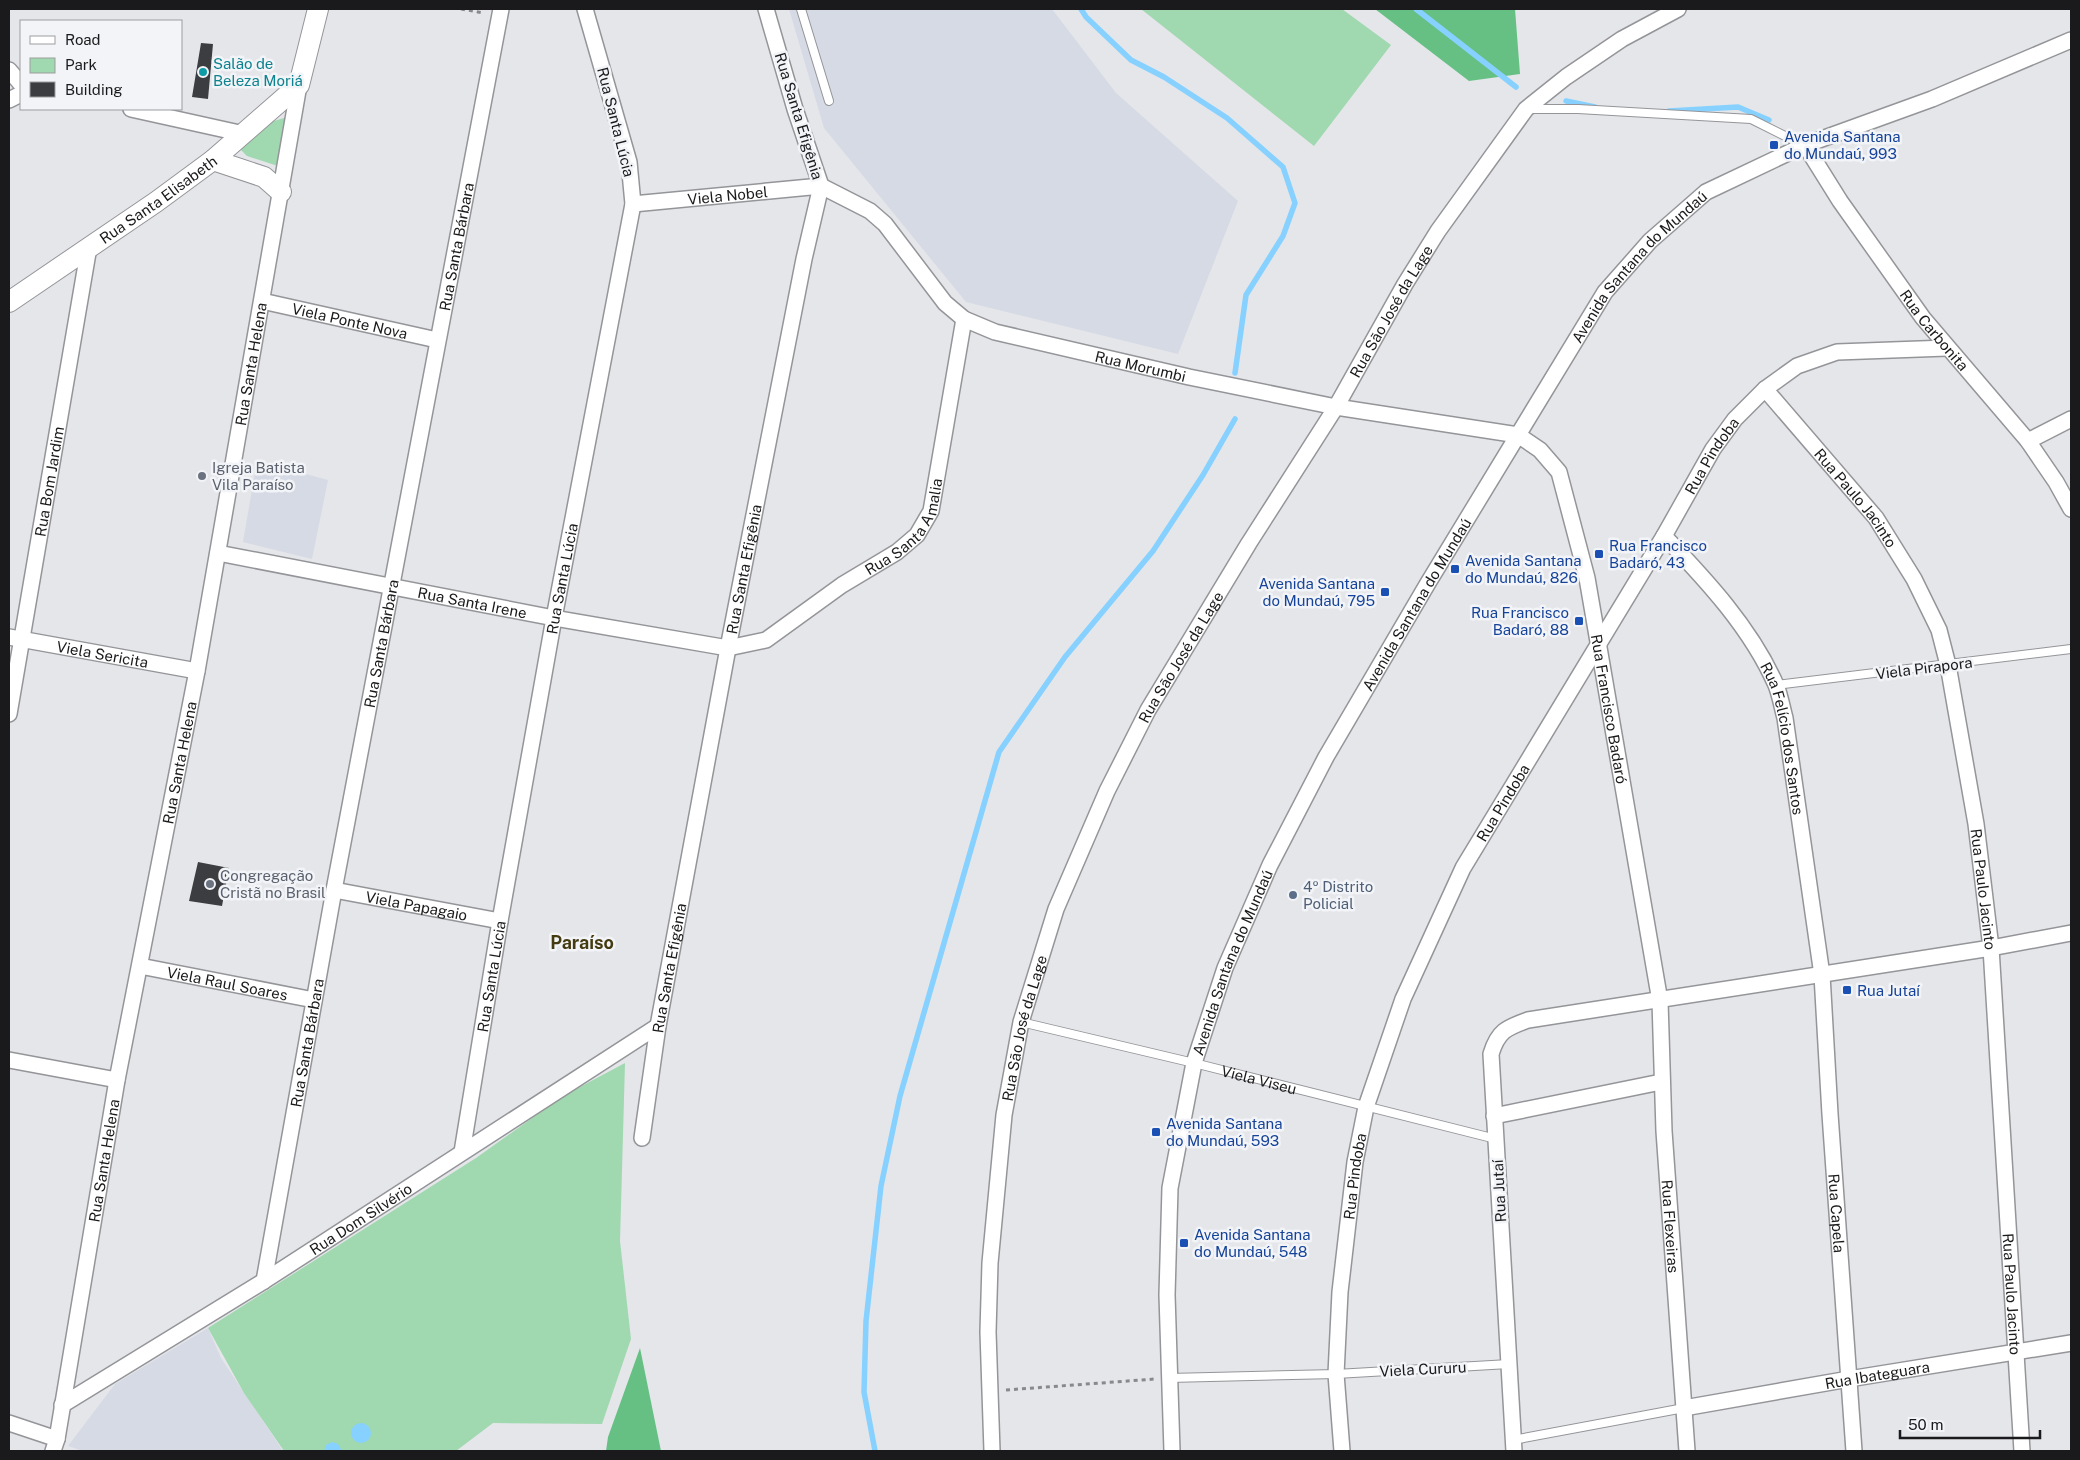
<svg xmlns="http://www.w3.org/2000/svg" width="2080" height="1460" viewBox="0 0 2080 1460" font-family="'Public Sans',sans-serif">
<rect width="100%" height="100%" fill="#e5e6ea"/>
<path fill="#d6dae5" d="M789,9H1052L1116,93L1238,201L1178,354L966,302L824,128Z
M257,461L328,480L312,559L243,542Z
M208,1328L221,1358L283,1451H83L68,1446L115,1384Z"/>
<path fill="#a0d8b0" d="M1141,9H1342L1391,45L1314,146Z
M287,117L281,167L247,156L237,146L261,125Z
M625,1063L620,1241L631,1339L602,1424L493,1423L456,1451H284L244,1393L208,1328L476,1158L563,1096Z"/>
<path fill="#66c084" d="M1375,9H1515L1520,74L1469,81Z
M640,1348L661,1451H606L608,1437Z"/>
<path fill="#86d1ff" d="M351 1433a10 10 0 1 1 20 0a10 10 0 1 1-20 0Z
M332,1442L338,1444L342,1451H324L326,1445Z"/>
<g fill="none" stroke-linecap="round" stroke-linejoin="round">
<path stroke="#86d1ff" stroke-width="5.5" d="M1081,9L1086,17L1131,60L1164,77L1227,118L1283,167L1295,203L1283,236L1246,295L1235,373
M1416,9L1516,87
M1566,101L1595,107
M1669,111L1738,107L1769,120
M875,1451L864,1392L866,1321L881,1186L900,1096L999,752L1065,657L1153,551L1203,475L1235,419"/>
</g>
<path fill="#3c3d40" d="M201,43L213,44L208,99L192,97Z
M198,862L229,868L222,906L189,901Z"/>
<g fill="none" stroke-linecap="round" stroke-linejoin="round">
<defs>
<g id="service">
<path d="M801,9L829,101"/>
<path d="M1528,109H1578L1751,119L1803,145"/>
<path d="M1776,685L2071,649"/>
<path id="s1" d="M1021,1022L1194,1063L1496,1139"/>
<path d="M1169,1378L1336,1374L1509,1364"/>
<path d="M1513,1440L1684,1408"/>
</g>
<g id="minor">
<path d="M9,70L21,84"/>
<path d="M9,100L21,94"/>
<path d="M131,109L244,134"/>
<path id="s2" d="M1805,145L1840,201L1923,318L2028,441L2056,482L2071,509"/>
<path id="s3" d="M821,186L870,211L885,224L945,303L964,319L995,332L1189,377L1336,407L1518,435L1540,450L1559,472L1587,578L1660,1001L1664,1131L1687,1451"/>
<path id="s4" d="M633,204L821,186"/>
<path id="s5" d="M262,301L437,340"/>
<path id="s6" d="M1765,389L1876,518L1914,579L1939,630L1948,665L1976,824L1991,948L2022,1451"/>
<path d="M2028,441L2071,419"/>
<path id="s7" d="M1664,536C1706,580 1751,628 1776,685C1780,695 1782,707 1785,718L1822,975L1830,1114L1854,1451"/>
<path id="s8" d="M218,553L554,618L728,648L766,640L842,585L897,552L917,535L931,511L964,319"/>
<path id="s9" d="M9,637L197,671"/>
<path id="s10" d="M9,714L89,247"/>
<path id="s11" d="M334,890L500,921"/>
<path id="s12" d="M140,966L314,1000"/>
<path d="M9,1060L117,1080"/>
<path d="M1494,1116L1661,1082"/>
<path id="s13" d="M642,1138L658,1026L728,648L804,259L821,186L795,109L766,9"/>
<path id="s14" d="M462,1152L500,921L554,618L633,204L629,162L585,9"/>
<path id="s15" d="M264,1281L334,890L501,9"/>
<path id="s16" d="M62,1405L264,1281L658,1026"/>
<path id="s17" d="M1684,1408L1849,1379L2071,1343"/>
<path d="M9,1423L57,1439"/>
<path id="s18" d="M53,1451L57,1439L117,1080L197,671L299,85"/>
<path id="s19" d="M992,1451L988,1332L990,1263L1004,1115L1021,1022L1056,909L1107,791L1148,710L1249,543L1336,407L1405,284L1438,231L1526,109L1566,77L1622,39L1678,9"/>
<path id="s20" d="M1172,1451L1167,1295L1170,1188L1194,1063L1225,968L1270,865L1326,757L1428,583L1605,292L1650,241L1706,192L1805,145L1932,99L2071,40"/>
<path id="s21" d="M1342,1451L1336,1374L1340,1292L1355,1162L1366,1107L1403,999L1463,868L1664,536L1713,449L1735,419L1765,389L1797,366L1837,352L1947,348"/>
<path d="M1514,1451L1491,1054C1498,1031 1506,1028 1528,1020L1991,948L2071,933"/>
</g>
<g id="tertiary">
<path d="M213,160L264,177L281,192"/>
<path id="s22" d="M9,302L156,202L213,160L299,85L318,9"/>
</g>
</defs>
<use href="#service" stroke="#949599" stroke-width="10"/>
<use href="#minor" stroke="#949599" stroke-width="18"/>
<use href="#tertiary" stroke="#949599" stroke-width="22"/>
<path stroke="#88898c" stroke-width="3" stroke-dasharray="4 4" stroke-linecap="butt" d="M461,9L484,13
M1006,1390L1155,1379"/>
<use href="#service" stroke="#fff" stroke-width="8"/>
<use href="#minor" stroke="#fff" stroke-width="15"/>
<use href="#tertiary" stroke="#fff" stroke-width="20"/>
</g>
<circle fill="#0f9aa8" stroke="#f2f4f7" stroke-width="2" cx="203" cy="72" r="5"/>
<g fill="#1a4fb4" stroke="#f2f4f7" stroke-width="2">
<rect x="1769" y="140" width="10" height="10" rx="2.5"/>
<rect x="1594" y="549" width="10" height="10" rx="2.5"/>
<rect x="1450" y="564" width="10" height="10" rx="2.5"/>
<rect x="1380" y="587" width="10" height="10" rx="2.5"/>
<rect x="1574" y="616" width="10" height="10" rx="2.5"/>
<rect x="1842" y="985" width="10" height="10" rx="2.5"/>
<rect x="1151" y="1127" width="10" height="10" rx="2.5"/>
<rect x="1179" y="1238" width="10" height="10" rx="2.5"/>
</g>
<g fill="#6b7280" stroke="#f2f4f7" stroke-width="2">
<circle cx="202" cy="476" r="5"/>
<circle cx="210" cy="884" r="5"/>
</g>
<circle fill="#5c6f8a" stroke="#f2f4f7" stroke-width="2" cx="1293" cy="895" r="5"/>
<g text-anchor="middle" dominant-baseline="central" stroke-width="5" stroke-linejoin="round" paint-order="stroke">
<g font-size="15" fill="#0d838f" stroke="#f2f4f7" text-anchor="start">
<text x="213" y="63">Salão de<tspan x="213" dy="17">Beleza Moriá</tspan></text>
</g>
<g font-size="15" fill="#1a1a1c" stroke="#f2f4f7">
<text transform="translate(799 116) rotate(73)">Rua Santa Efigênia</text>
<text transform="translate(616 122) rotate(76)">Rua Santa Lúcia</text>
<text stroke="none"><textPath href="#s4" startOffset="95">Viela Nobel</textPath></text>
<text stroke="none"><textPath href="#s22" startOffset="181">Rua Santa Elisabeth</textPath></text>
<text stroke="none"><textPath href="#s15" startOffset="1052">Rua Santa Bárbara</textPath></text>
<text stroke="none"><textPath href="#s20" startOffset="1308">Avenida Santana do Mundaú</textPath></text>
<text stroke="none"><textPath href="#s19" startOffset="1236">Rua São José da Lage</textPath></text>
<text stroke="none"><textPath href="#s5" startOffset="90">Viela Ponte Nova</textPath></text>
<text stroke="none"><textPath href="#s2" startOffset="226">Rua Carbonita</textPath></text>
<text stroke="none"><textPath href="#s18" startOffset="1105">Rua Santa Helena</textPath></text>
<text stroke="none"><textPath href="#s3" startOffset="382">Rua Morumbi</textPath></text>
<text stroke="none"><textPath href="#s21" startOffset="1086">Rua Pindoba</textPath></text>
<text stroke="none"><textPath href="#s10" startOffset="236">Rua Bom Jardim</textPath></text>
<text stroke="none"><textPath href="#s6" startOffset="142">Rua Paulo Jacinto</textPath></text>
<text stroke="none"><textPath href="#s8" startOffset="741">Rua Santa Amalia</textPath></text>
<text stroke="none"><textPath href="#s13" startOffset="578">Rua Santa Efigênia</textPath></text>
<text stroke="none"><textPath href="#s14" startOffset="582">Rua Santa Lúcia</textPath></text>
<text stroke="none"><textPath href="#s8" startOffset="259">Rua Santa Irene</textPath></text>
<text stroke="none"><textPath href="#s20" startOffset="902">Avenida Santana do Mundaú</textPath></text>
<text stroke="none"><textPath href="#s15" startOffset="648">Rua Santa Bárbara</textPath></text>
<text stroke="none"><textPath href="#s9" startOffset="95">Viela Sericita</textPath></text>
<text stroke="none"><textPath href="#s19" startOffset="831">Rua São José da Lage</textPath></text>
<text transform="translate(1924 668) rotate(-7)">Viela Pirapora</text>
<text stroke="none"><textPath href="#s3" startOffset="1064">Rua Francisco Badaró</textPath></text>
<text stroke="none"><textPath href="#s7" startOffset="241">Rua Felício dos Santos</textPath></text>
<text stroke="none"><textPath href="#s18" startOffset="700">Rua Santa Helena</textPath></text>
<text stroke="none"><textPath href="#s21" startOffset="681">Rua Pindoba</textPath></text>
<text stroke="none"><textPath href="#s6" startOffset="562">Rua Paulo Jacinto</textPath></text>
<text stroke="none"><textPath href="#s11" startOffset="84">Viela Papagaio</textPath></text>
<text stroke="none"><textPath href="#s20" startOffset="498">Avenida Santana do Mundaú</textPath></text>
<text stroke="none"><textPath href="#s13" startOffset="172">Rua Santa Efigênia</textPath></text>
<text stroke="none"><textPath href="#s14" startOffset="178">Rua Santa Lúcia</textPath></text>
<text stroke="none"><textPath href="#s12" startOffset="89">Viela Raul Soares</textPath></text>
<text stroke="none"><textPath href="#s19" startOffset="426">Rua São José da Lage</textPath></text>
<text stroke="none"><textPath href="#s15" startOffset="242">Rua Santa Bárbara</textPath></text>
<text stroke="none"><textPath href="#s1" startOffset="245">Viela Viseu</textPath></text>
<text stroke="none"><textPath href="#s18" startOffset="295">Rua Santa Helena</textPath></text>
<text stroke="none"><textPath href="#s21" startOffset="276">Rua Pindoba</textPath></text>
<text transform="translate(1499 1191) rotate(-93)">Rua Jutaí</text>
<text stroke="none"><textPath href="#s7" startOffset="720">Rua Capela</textPath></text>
<text stroke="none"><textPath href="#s16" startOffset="352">Rua Dom Silvério</textPath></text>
<text stroke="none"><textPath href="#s3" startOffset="1586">Rua Flexeiras</textPath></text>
<text stroke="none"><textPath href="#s6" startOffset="968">Rua Paulo Jacinto</textPath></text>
<text transform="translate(1423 1369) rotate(-3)">Viela Cururu</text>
<text stroke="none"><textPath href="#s17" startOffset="196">Rua Ibateguara</textPath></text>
</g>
<g font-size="15" fill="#164399" stroke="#f2f4f7" text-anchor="start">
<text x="1784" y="136">Avenida Santana<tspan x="1784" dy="17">do Mundaú, 993</tspan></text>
<text x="1609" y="545">Rua Francisco<tspan x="1609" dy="17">Badaró, 43</tspan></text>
<text x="1465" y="560">Avenida Santana<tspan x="1465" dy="17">do Mundaú, 826</tspan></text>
<text x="1375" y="583" text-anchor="end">Avenida Santana<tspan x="1375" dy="17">do Mundaú, 795</tspan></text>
<text x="1569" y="612" text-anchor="end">Rua Francisco<tspan x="1569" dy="17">Badaró, 88</tspan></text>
<text x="1857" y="990">Rua Jutaí</text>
<text x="1166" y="1123">Avenida Santana<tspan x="1166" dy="17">do Mundaú, 593</tspan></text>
<text x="1194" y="1234">Avenida Santana<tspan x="1194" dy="17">do Mundaú, 548</tspan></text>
</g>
<g font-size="15" fill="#5b616d" stroke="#f2f4f7" text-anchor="start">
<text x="212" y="467">Igreja Batista<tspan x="212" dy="17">Vila Paraíso</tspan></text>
<text x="220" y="875">Congregação<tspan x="220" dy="17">Cristã no Brasil</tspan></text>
</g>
<g font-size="15" fill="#4e5e75" stroke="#f2f4f7" text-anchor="start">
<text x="1303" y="886">4º Distrito<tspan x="1303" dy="17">Policial</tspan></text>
</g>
<g font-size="18" font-weight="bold" fill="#443b11" stroke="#f2f4f7">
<text x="582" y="942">Paraíso</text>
</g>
</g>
<rect width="2080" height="1460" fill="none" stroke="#1a1a1c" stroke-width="20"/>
<rect x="20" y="20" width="162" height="90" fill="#f2f4f7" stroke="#9c9d9f"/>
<rect x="30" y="36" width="25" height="8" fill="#ffffff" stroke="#9c9d9f"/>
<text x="65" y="45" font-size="15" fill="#1a1a1c">Road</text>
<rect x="30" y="58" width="25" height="15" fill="#a0d8b0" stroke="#9c9d9f"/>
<text x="65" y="70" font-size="15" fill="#1a1a1c">Park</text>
<rect x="30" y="82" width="25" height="15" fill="#3c3d40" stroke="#9c9d9f"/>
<text x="65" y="95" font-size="15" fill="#1a1a1c">Building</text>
<path d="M1900 1430v8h140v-8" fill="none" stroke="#1a1a1c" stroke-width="2.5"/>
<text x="1908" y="1430" font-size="15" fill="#1a1a1c" stroke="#f2f4f7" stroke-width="4" paint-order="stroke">50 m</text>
</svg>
